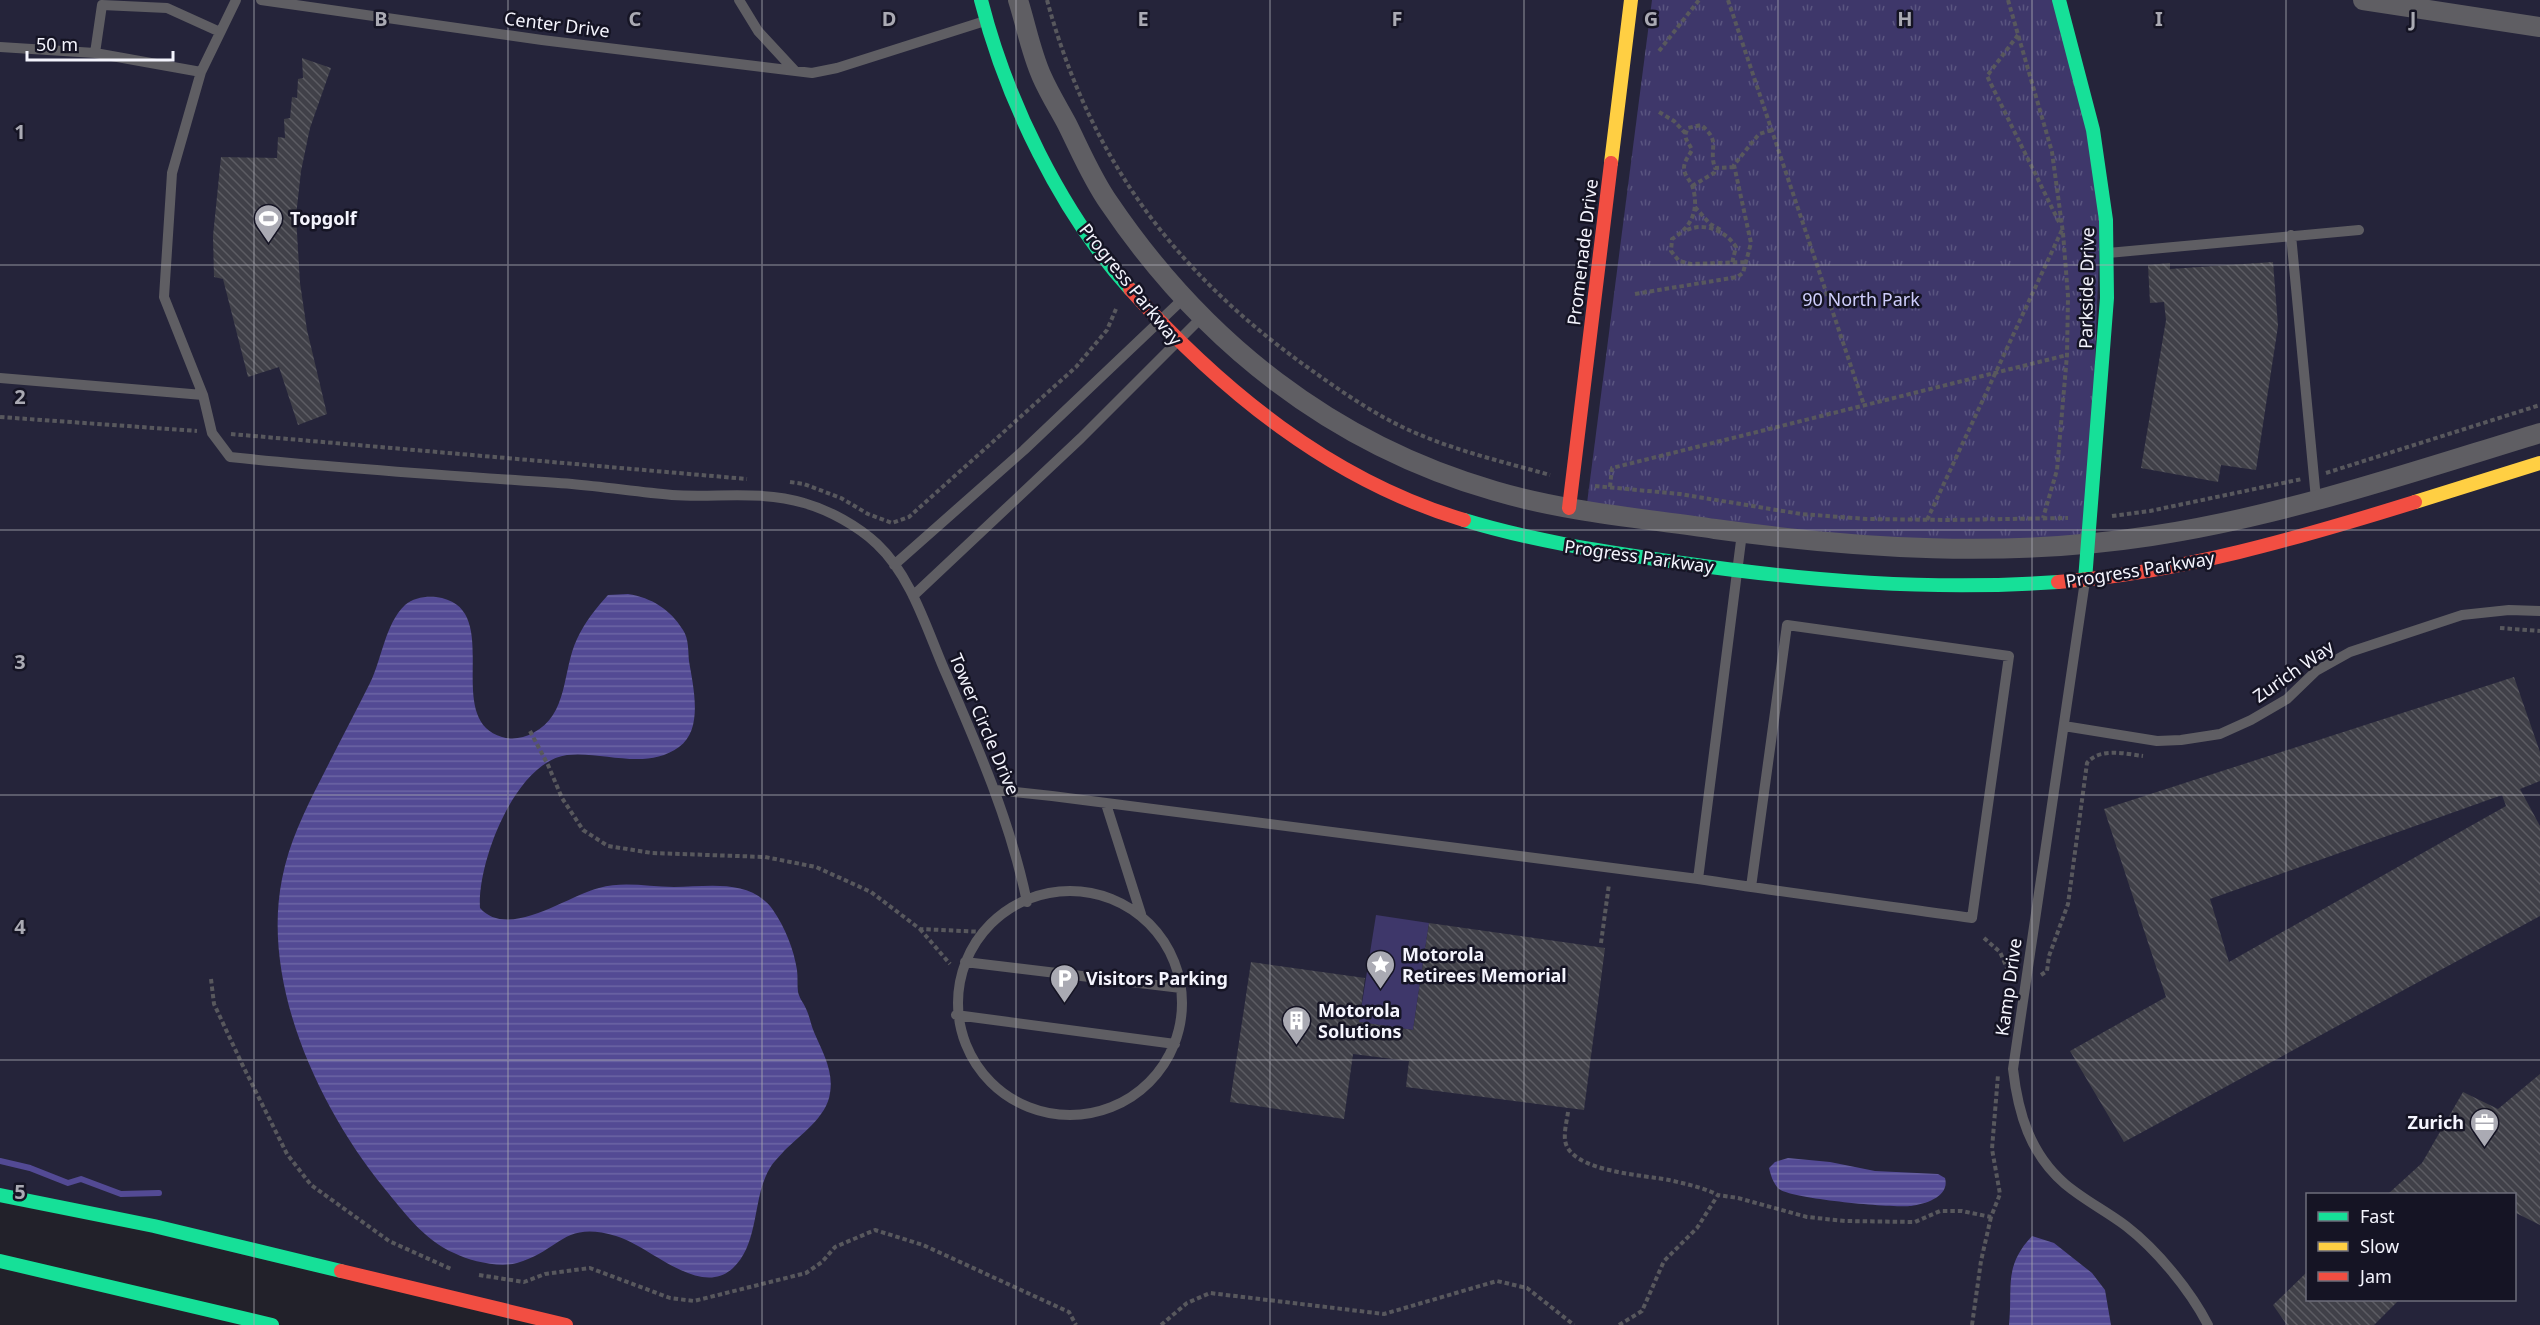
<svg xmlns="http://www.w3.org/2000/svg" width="2540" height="1325" viewBox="0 0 2540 1325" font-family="'Noto Sans',sans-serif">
<defs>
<pattern id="park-tufts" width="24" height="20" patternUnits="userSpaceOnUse" patternTransform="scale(1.5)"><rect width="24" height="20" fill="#3e376a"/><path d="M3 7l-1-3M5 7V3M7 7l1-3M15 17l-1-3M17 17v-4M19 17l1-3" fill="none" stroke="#5a5580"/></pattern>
<pattern id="water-rules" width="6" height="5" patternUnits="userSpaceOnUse" patternTransform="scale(1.5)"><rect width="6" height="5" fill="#534a94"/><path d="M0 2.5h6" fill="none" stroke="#6c65a4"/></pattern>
<pattern id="building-back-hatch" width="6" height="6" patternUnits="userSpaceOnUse" patternTransform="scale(1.5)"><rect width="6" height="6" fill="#404048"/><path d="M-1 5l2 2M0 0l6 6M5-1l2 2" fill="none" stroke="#5c5c63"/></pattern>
</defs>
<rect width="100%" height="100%" fill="#22212a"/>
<path fill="#25243a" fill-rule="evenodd" d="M0,0H2540V1325H539L0,1197ZM2308,1194H2514V1300H2308Z"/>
<path fill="#3e376a" d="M1376,915L1429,923L1413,1030L1359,1022Z"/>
<path fill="url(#park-tufts)" d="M1652,0H2059L2102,176L2088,544L1913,549L1586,511Z"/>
<path fill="url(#water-rules)" d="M628,594C652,598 670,609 683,630C689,639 688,651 689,661C693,686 704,729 679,747C646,771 604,751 567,755C515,762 477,863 480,908C508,940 567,896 599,888C624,881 648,887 674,887C708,887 750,878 773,910C785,927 794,950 797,970C798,977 797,985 798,992C800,1000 804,1003 807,1011C810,1018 811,1025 814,1032C822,1051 834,1071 830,1093C827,1117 800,1135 784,1151C779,1157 774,1161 770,1168C752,1197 760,1243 733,1268C700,1299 649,1245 616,1236C563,1220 560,1251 517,1263C499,1268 470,1261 454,1253C424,1240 404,1212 384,1188C319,1108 261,984 282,879C289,843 304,812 321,779C337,747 354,715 370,683C382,659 385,624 405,605C413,598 425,596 436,597C508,606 440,719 502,737C512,740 524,738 533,733C569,715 562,670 577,639C585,622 596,608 608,595Z
M1788,1158L1830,1162L1875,1171L1938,1174L1945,1178C1950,1196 1927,1204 1911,1206C1892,1208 1792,1199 1779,1189C1773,1183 1771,1176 1769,1168L1775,1162Z
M2032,1236L2054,1243L2092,1273L2105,1290L2111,1325H2009C2013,1287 2003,1267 2032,1236Z"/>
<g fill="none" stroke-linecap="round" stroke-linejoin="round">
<path stroke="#534a94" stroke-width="6" d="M0,1161L30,1168L68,1183L81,1179L121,1194L159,1193"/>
</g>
<path fill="url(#building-back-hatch)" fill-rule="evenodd" d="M302,58L331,68L310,128L301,171L296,216L300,283L307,330L327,414L298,425L279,367L248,377L223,279L214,277L213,236L221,157L277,158L278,137L285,138L284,119L290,118L292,97L297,98L298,79L303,78Z
M2273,262L2278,326L2256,470L2221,465L2218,482L2141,468L2166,320L2164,302L2150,303L2148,265L2170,263V269Z
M2514,677L2540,752V781L2520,789L2540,826V916L2124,1142L2070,1051L2166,997L2104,809ZM2502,795L2506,806L2229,962L2210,899Z
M1429,923L1605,948L1584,1110L1406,1087L1409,1061L1353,1054L1344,1119L1230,1102L1251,962L1365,978L1359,1022L1413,1030Z
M2540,1074V1225L2514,1212V1194H2388L2422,1163L2463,1092L2498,1109Z
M2307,1272V1299H2400L2374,1325H2287L2273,1305Z"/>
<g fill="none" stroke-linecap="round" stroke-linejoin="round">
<path stroke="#58585d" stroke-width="4" stroke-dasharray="4.5 3" stroke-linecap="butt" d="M1047,0C1090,158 1174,272 1307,367C1339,390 1375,415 1411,431C1456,451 1504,462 1550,475
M1728,0L1864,405
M2008,0L2052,152L2063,233L2068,296L2067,355L2057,470L2043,518
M2018,35L1987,76L2059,222
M1659,51L1699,0
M1659,112L1674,121L1685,133
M1734,167L1715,168C1708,148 1722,142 1701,125L1688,128C1682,139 1688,140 1692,150C1689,156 1684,161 1684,168C1684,175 1689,179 1692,185C1700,209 1692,227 1672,239L1671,251L1679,261L1691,264L1746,262
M1692,186L1714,173L1715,168
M1695,207L1710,224L1721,230
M1687,230C1705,222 1726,231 1736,247L1732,263
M1635,294L1737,277L1743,273L1751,243L1734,165L1759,134L1772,130
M0,417L197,431
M231,434L747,479
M2326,473L2540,405
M790,482L804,484L841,498L868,514L892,523L909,517L1076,367L1107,330L1116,309
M1595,486L1680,494L1801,514L1867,519L1949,520L2068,518
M1610,487L1612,468L2067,355
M2112,516L2150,511L2302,479
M1927,520L2062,230
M2500,628L2540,631
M530,731L548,765L562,798L583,830L608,846L652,853L765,857L816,867L871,892L920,929L984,932
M920,929L950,964
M1984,938L2000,952L2010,975
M1601,943L1609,884
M2041,975L2047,971L2049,956L2068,904L2087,763C2100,747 2126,754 2143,756
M211,979L214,1004L242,1064L287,1154L311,1185L389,1241L451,1269
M1568,1112C1567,1120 1564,1131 1565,1140C1569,1172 1645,1175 1669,1180C1686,1184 1702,1187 1718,1195
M479,1275L524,1282L545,1274L590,1268L670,1298L694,1301L806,1273L822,1262L835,1247L875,1230L923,1245L1069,1312L1076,1325
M1161,1325L1187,1303L1210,1293L1384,1314L1497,1281L1527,1288L1574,1325
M1619,1325L1642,1311L1664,1261L1697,1228L1718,1195L1738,1198L1807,1217L1845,1221L1915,1222L1940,1211H1962L1991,1217L2000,1194L1992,1149L1998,1075
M1972,1325L1981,1261L1991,1217"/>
<path stroke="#5f5e63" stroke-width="10" d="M236,0L201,72L172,173L164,297L203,395L212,433L230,457C344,469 458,476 572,484C605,487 639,492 672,495C715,498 762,490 804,503C829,510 858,526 877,544C911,576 926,627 944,669C977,745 1010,820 1027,902
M261,0L542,40L812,73L837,68L985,21
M739,0L758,31L795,71
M0,47L95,53L102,5L167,8L220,32
M95,53L201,72
M2291,235L2316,499
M2108,253L2359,230
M0,378L203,395
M894,565L1024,450L1183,299
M2085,581L2013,1069C2018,1113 2030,1154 2065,1184C2084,1200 2106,1211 2126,1226C2157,1250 2190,1290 2208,1325
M913,596L1081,438L1201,318
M2064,726L2157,741L2181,740L2220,734L2251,720L2287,699L2316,671L2350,652L2462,615L2509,610L2540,611
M996,790L1052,796L1698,879C1789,893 1880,905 1972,918L2009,656L1787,625L1751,887
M1106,804L1141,914
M1698,879L1742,533
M958 1003a112 112 0 1 1 224 0a112 112 0 1 1-224 0Z
M965,962L1181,988
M956,1015L1175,1044"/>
<path stroke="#5f5e63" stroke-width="20" d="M1018,0C1026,25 1031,53 1042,77C1049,93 1059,109 1067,124C1080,150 1092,179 1109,203C1203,342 1332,444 1495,491C1566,512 1641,518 1715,529C1859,549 2007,558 2151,536C2284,516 2412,472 2540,433
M2363,0L2540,27"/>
<path stroke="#16e098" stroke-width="14" d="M981,0C1006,99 1061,213 1130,289
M2059,0L2093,130L2106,220L2107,298L2085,580
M1464,520C1536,542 1608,552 1682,563C1807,581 1932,591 2058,582
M0,1195L154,1226L341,1271
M0,1261L272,1325"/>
<path stroke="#ffcf43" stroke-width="14" d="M1611,163L1631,0
M2415,502L2540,463"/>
<path stroke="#f24e42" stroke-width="14" d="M1130,289C1221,390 1330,480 1464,520
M1569,508L1611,163
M2058,582C2179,573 2299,538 2415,502
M341,1271L566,1325"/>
</g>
<path fill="none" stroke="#aaaab3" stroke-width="1.5" stroke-opacity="0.55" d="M254,0V1325M508,0V1325M762,0V1325M1016,0V1325M1270,0V1325M1524,0V1325M1778,0V1325M2032,0V1325M2286,0V1325M0,265H2540M0,530H2540M0,795H2540M0,1060H2540"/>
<defs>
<symbol id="stadium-pin" viewBox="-11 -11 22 30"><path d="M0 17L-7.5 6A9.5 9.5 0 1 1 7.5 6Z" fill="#aaaab3" stroke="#151424"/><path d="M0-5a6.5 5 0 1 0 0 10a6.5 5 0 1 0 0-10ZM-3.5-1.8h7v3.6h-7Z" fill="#fff"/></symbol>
<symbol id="sight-pin" viewBox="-11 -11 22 30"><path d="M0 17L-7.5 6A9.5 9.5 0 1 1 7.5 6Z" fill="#aaaab3" stroke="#151424"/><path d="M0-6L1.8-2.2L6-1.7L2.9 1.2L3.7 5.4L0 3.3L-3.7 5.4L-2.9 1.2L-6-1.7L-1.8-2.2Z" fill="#fff"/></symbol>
<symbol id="parking-pin" viewBox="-11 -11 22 30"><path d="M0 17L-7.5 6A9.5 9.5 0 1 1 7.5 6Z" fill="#aaaab3" stroke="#151424"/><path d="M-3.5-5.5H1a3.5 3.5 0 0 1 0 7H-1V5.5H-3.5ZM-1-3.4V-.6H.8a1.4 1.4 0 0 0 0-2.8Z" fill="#fff"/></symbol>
<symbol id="building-pin" viewBox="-11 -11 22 30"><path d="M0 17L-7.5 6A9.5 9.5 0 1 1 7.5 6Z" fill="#aaaab3" stroke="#151424"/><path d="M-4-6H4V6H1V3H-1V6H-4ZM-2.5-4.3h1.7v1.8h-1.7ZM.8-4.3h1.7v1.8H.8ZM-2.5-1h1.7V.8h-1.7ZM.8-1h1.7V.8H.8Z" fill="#fff"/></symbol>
<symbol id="office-pin" viewBox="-11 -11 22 30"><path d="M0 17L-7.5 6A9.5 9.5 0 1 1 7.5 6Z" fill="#aaaab3" stroke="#151424"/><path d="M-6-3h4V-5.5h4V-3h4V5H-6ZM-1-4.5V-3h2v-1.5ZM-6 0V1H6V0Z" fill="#fff"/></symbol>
</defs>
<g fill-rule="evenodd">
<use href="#stadium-pin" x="252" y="202" width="33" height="45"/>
<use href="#sight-pin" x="1364" y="948" width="33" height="45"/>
<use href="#parking-pin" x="1048" y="962" width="33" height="45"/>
<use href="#building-pin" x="1280" y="1004" width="33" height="45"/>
<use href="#office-pin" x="2468" y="1106" width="33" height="45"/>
</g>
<g text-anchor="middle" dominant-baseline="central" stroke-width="5" stroke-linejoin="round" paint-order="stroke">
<g font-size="18" fill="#f4f4fd" stroke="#151424">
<text transform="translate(557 24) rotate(7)">Center Drive</text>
<text transform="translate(1582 252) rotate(-83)">Promenade Drive</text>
<text transform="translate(1131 284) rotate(51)">Progress Parkway</text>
<text transform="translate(2086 288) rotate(-89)">Parkside Drive</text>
<text transform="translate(1639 556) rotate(8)">Progress Parkway</text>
<text transform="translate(2140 569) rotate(-9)">Progress Parkway</text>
<text transform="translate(2293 671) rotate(-35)">Zurich Way</text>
<text transform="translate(985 724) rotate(67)">Tower Circle Drive</text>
<text transform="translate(2008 987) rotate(-82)">Kamp Drive</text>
</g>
<g font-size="18" font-weight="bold" fill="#f4f4fd" stroke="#151424" text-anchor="start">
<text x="290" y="218">Topgolf</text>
<text x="1402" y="954">Motorola<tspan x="1402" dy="21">Retirees Memorial</tspan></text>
<text x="1086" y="978">Visitors Parking</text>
<text x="1318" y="1010">Motorola<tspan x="1318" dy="21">Solutions</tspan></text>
<text x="2464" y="1122" text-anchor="end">Zurich</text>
</g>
<g font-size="18" fill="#cfcefc" stroke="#151424">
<text x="1861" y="299">90 North Park</text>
</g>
</g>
<g font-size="20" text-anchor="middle" font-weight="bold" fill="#aaaab3" stroke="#151424" stroke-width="5" stroke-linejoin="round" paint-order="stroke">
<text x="381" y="26">B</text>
<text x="635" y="26">C</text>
<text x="889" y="26">D</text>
<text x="1143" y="26">E</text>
<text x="1397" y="26">F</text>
<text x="1651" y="26">G</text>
<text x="1905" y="26">H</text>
<text x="2159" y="26">I</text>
<text x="2413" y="26">J</text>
<text x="20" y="139">1</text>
<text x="20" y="404">2</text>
<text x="20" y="669">3</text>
<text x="20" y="934">4</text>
<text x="20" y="1199">5</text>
</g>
<rect x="2306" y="1193" width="210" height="108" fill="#151424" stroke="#6e6e7b" stroke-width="1.5"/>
<rect x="2318" y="1212" width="30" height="9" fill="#16e098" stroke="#6e6e7b" stroke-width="1.5"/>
<text x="2360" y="1223" font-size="18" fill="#f4f4fd">Fast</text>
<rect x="2318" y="1242" width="30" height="9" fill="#ffcf43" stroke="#6e6e7b" stroke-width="1.5"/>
<text x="2360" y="1253" font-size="18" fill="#f4f4fd">Slow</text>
<rect x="2318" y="1272" width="30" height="9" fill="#f24e42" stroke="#6e6e7b" stroke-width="1.5"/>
<text x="2360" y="1283" font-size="18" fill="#f4f4fd">Jam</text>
<path d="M27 51v9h146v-9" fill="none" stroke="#f4f4fd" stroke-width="3"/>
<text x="36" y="51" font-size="18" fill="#f4f4fd" stroke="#151424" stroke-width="4.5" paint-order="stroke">50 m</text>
</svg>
